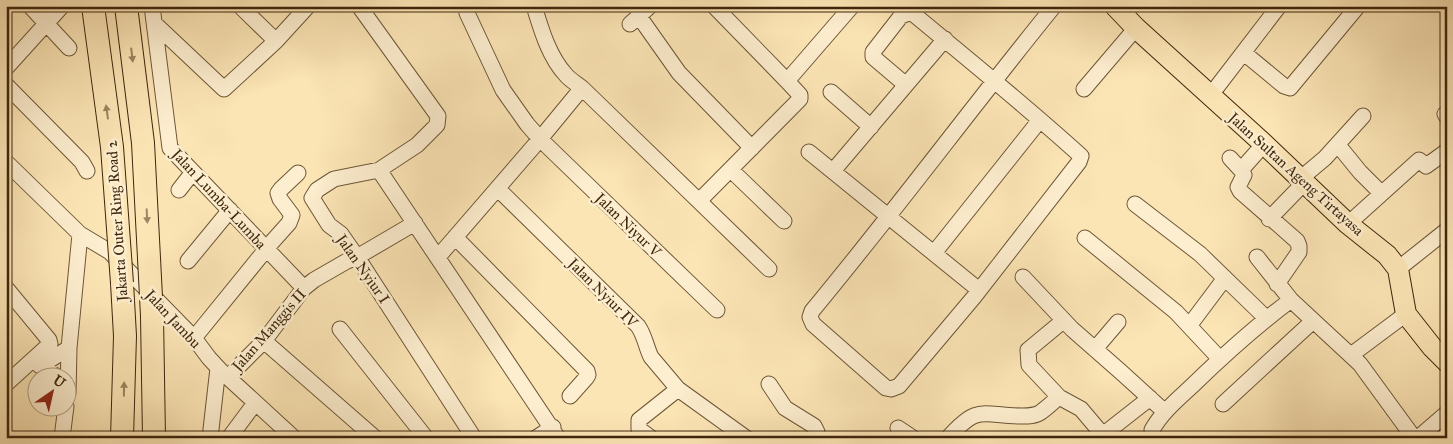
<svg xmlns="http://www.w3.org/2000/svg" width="1453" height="444" viewBox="0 0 1453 444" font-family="'IM FELL Great Primer',serif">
<rect width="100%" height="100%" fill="#fce5b5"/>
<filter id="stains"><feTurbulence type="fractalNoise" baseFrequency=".004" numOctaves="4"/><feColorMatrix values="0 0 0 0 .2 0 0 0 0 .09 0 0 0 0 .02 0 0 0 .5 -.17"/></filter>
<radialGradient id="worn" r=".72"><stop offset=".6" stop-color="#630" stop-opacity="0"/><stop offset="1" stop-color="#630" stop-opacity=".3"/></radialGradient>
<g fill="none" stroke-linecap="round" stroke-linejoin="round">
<defs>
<path id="minor" d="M30,6L69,48
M152,6L170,148L304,288
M240,6L276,41
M359,6L438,116L437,125L417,145L379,170L334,179L317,190L312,198L329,225L341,234L357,257L474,438
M534,6C541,29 549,57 566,75C570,80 576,83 582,88L769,269
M467,13L503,90L527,124L540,139L717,310
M638,15L679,73L752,148
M155,24L224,89L276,41L308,6
M630,24L650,6
M1244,53L1284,86L1290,88L1358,6
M6,68L62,6
M787,81L852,6
M6,85L82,162L87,171
M906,85L873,57V52L901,16L911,12C968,59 1026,106 1081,156L1079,162L974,297L899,386L891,389L886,388L813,324L810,317L812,311C895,211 972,107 1054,6
M1084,89L1136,28
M831,92L871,127
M1210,96L1279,6
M1445,114L1447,117
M1338,145L1360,172L1381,193
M809,152L979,290
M1230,158L1241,170L1244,175L1238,187L1240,191L1297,241L1299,246V252L1277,284
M6,162L80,234L110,252L194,338L209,358L221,371L294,438
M379,170L558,438
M731,170L784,221
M1241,170L1264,144
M833,171L945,39
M1300,179L1325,158L1363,116
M498,189L638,326C645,336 646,347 651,357L678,389L746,438
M179,190L193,172
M699,201L800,99V95L787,81L714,6
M1135,204L1200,254L1266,318
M1269,219L1304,183
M1348,224L1419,160L1426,166L1447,151
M455,237L587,371L588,375L586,378L570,396
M1085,238L1176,312L1220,359
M934,253L1040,120
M438,257L540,139L582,88
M1257,257L1291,300L1360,364L1414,438
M188,261L230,210
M1398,269L1447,230
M1023,277L1072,329L1121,372L1165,412
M6,288L49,340L50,344L6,384
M1063,321L1028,350L1029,365L1059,397L1081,409L1103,435
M1189,326L1225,278
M340,329L426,438
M194,338L272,242L289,223L292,215L280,199L278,193L281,189L298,173
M264,341L375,438
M1095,349L1118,322
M1351,355L1406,314
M33,361L56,376
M40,366L69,348
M228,377L264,341L304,288L314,280L347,261L357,257L415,223
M769,384L785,408L814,426L817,432L814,438
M68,393L69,348L80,234
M1223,404L1313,321
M898,428L913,438
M62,438L66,406
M210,438L218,368
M229,438L255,403
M536,438L553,427
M651,438L639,429V420L678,389
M948,438C979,403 982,416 1022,416C1028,416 1036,416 1041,412C1047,408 1053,402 1059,397
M1099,438L1150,398
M1154,438L1152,430C1162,412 1178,399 1193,385C1224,355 1256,326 1291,300
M1418,438L1447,413"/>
<path id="major" d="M1115,6L1136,28L1264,144L1348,224L1387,255L1398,269L1406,314L1432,347L1447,362"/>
<path id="highway" d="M152,316L154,438
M122,438L125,336L122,283"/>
</defs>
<use href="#minor" stroke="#6d5637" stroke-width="17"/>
<use href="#major" stroke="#3d260d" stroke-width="22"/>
<use href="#highway" stroke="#3d260d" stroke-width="24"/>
<use href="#minor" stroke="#fdeecf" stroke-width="15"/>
<use href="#major" stroke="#fce5b5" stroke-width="20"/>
<use href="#highway" stroke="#fce5b5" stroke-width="22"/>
<defs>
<path id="highway-bridge" d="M93,6L112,147L122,283
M126,6L143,143L152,316"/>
</defs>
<use href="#highway-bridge" stroke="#3d260d" stroke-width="24" stroke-linecap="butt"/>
<use href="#highway-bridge" stroke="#fce5b5" stroke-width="22"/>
</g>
<defs><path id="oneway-solid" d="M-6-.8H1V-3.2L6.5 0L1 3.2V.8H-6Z" transform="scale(1.25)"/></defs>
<g fill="#9c8661">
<use href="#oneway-solid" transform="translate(132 55) rotate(83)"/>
<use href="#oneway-solid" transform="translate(107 112) rotate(-98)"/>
<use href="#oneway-solid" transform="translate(147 216) rotate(87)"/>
<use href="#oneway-solid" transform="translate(124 389) rotate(-89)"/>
</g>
<g text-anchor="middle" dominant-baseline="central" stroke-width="5" stroke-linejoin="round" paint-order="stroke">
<g font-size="15" fill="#3d260d" stroke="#fdeecf">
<text transform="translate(1296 174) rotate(42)">Jalan Sultan Ageng Tirtayasa</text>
<text transform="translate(219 199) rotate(47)">Jalan Lumba-Lumba</text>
<text transform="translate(117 221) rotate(-94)">Jakarta Outer Ring Road 2</text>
<text transform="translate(628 225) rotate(44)">Jalan Niyur V</text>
<text transform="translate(363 269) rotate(55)">Jalan Nyiur I</text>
<text transform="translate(603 293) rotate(45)">Jalan Nyiur IV</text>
<text transform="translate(173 319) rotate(47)">Jalan Jambu</text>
<text transform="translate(269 330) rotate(-49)">Jalan Manggis II</text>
</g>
</g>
<rect width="1453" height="444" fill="none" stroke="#fce5b5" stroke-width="25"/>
<rect x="8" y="8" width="1438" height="429" fill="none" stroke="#3d260d" stroke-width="2.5"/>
<rect x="12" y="12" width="1428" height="419" fill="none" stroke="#3d260d"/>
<g transform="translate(52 392) rotate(34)"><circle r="24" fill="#fdeecf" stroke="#b09e81"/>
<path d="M0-4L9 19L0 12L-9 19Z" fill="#8f2418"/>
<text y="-8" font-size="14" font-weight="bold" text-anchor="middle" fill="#3d260d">U</text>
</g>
<rect width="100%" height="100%" filter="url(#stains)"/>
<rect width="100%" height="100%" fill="url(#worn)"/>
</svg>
